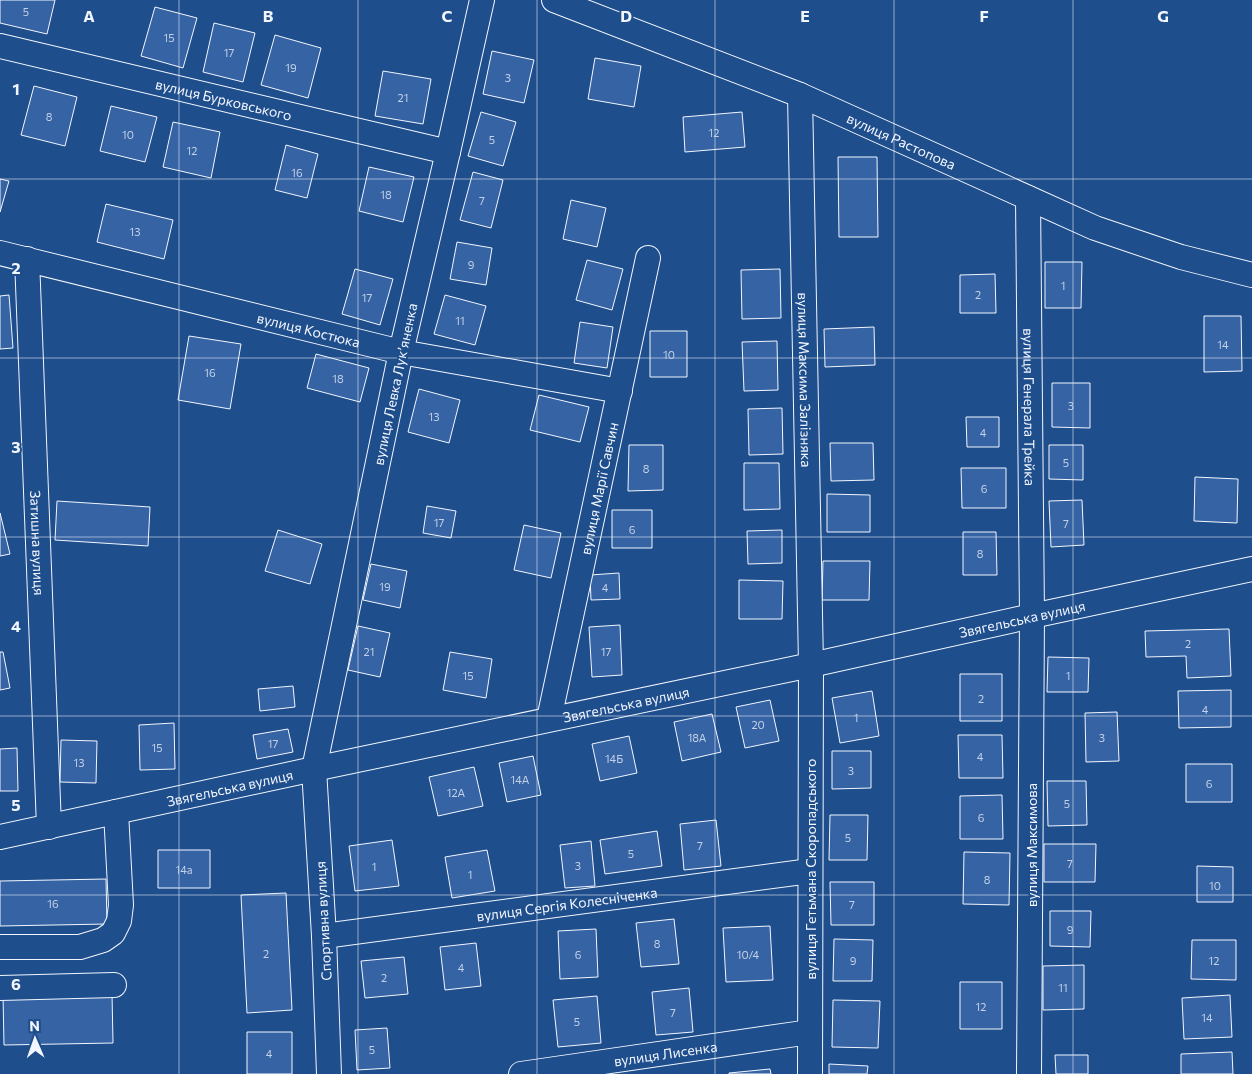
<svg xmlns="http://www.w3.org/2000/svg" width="1252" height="1074" viewBox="0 0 1252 1074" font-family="Commissioner,sans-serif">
<rect width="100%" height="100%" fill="#1f4e8c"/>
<path fill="#3563a3" stroke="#f2f6ff" d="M0,0H55L47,34L0,23Z
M155,7L197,18L183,68L141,56Z
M214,23L255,33L243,82L203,72Z
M275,35L321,48L308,98L261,85Z
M492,51L534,60L524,103L483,94Z
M595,58L641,66L634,107L588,99Z
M383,71L431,79L423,124L375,116Z
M34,86L77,97L65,146L21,135Z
M111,106L157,117L145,162L100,151Z
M481,112L516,122L503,166L468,156Z
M742,112L745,147L685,152L683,117Z
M173,122L220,132L211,178L163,167Z
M286,145L318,154L307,198L275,190Z
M838,157H877L878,237H839Z
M369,167L414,177L403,222L359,211Z
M473,172L503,180L491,228L460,220Z
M0,179L9,181L0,212Z
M571,200L606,208L597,247L563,239Z
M106,204L173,220L164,259L97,242Z
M457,242L492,248L486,285L450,279Z
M587,260L623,269L612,310L576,300Z
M1045,262H1082L1081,308H1045Z
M355,269L393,279L380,325L342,314Z
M780,269L781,318L742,319L741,270Z
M995,274L996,313H960V275Z
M9,295L13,348L0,349V296Z
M445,295L486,306L475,345L434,334Z
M1204,316H1241L1242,371L1204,372Z
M580,322L613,327L607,368L574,363Z
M874,327L875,365L825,367L824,329Z
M650,331H687V377H650Z
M189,336L241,344L230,409L178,400Z
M777,341L778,390L744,391L742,342Z
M316,354L369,368L360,402L307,388Z
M1052,383H1090V428L1052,427Z
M419,389L460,400L449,443L408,432Z
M539,395L589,407L580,442L530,430Z
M782,408L783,454L749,455L748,409Z
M966,417H999V447H967Z
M830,443H873L874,480L831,481Z
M629,445H663V490L628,491Z
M1049,445H1083V480L1049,479Z
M744,463H779L780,509L744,510Z
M961,468H1006V508H962Z
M1195,477L1238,479L1237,523L1194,521Z
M827,494L870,495V532H827Z
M1082,500L1084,545L1051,547L1049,501Z
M57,501L150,507L148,546L55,540Z
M427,506L456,511L451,538L423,533Z
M612,510H652V548H612Z
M0,513L10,554L0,556Z
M524,525L561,533L551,578L514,570Z
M278,530L322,544L310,584L265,571Z
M782,530V563L748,564L747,531Z
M963,532H996L997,575H963Z
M823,561H870L869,600H822Z
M371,564L407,571L400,608L363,600Z
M619,573L620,599L591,600L590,575Z
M739,580L783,581L782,619H739Z
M620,625L622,675L592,677L589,627Z
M358,626L390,633L380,677L348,670Z
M1229,629L1231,676L1187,678L1186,656L1146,657L1145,631Z
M0,652H3L10,688L0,690Z
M450,652L492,659L486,698L443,690Z
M1048,657L1089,658L1088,692H1047Z
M960,674H1002V721H960Z
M293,686L295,707L260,711L258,689Z
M1231,690V727L1179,728L1178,691Z
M872,691L879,736L840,743L832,698Z
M770,700L779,741L745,748L736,707Z
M1117,712L1119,761L1086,762L1085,713Z
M712,714L721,752L682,761L674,722Z
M174,723L175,769L140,770L139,725Z
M288,729L293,752L257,759L253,735Z
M958,735H1002L1003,778H959Z
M629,736L637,773L600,781L592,744Z
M61,740L97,741L96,783L60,782Z
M17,748L18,791H0V749Z
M832,751H871V788L832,789Z
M533,756L541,795L507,802L499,763Z
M1186,764H1232V802H1186Z
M474,767L483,806L438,816L429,777Z
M1047,781H1086L1087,825L1048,826Z
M1002,795L1003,839H960V796Z
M830,815H868L867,860H829Z
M716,820L721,866L684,870L680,824Z
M657,831L662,866L605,874L600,840Z
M392,840L399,886L355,891L349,846Z
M591,841L595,886L565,888L560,845Z
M1044,844H1096L1095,882H1044Z
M158,850H210V888H158Z
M487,850L495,891L452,898L445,857Z
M964,852L1010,853L1009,905L963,904Z
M1197,866L1233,867V902H1197Z
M106,879L107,924L0,926V881Z
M830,882H874V925H831Z
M286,893L292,1010L247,1013L241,895Z
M1050,911H1091L1090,947L1050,946Z
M674,919L679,964L641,967L636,923Z
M770,926L773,980L726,982L723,928Z
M596,929L598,977L560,979L558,931Z
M834,939L873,940L872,981H833Z
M1192,940H1236V980L1191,979Z
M476,943L481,986L445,990L440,947Z
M404,957L408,994L365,998L361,961Z
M1084,965V1009L1043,1010V966Z
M960,982H1002V1029H960Z
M689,988L693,1032L656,1035L652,992Z
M112,993L113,1043L4,1045L3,995Z
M1230,995L1232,1037L1184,1039L1182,998Z
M597,996L601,1043L558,1047L553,1000Z
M833,1000L880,1001L878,1048L832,1047Z
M387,1028L390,1068L357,1070L355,1030Z
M247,1032H292V1074H247Z
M1232,1052L1233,1074H1181V1054Z
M1055,1055H1088V1074H1056Z
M829,1064L868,1066L867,1074H829Z
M770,1069L771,1074H729V1073Z"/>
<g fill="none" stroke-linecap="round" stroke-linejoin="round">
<defs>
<g id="minor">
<path id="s1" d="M554,0L800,95L1095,228L1181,257L1252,275"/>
<path id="s2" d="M0,46L448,152"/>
<path id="s3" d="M800,95L811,665L810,1074"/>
<path id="s4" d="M1028,198L1032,616L1029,1074"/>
<path id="s5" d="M0,253L401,352L620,391"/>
<path id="s6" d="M27,259L49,827"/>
<path id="s7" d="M549,719L648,258"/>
<path id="s8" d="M0,837L314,769L811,665L1032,616L1252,569"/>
<path id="s9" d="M324,936L810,871"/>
<path d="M0,947H80L103,940L113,933L119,921L121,905L116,812"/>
<path d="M0,988L114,985"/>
<path d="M329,1074L324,936L314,769L401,352L448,152L482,0"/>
<path id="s10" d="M521,1074L810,1032"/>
</g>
</defs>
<use href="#minor" stroke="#f2f6ff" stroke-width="26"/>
<use href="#minor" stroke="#1f4e8c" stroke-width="24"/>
</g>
<path fill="none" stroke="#f2f6ff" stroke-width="1" stroke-opacity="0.55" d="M179,0V1074M358,0V1074M537,0V1074M715,0V1074M894,0V1074M1073,0V1074M0,179H1252M0,358H1252M0,537H1252M0,716H1252M0,895H1252"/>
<g text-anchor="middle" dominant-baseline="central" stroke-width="4" stroke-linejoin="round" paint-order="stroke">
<g font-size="11" fill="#c3d1e8">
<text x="26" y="11">5</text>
<text x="169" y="37">15</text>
<text x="229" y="52">17</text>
<text x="291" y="67">19</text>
<text x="508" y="77">3</text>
<text x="403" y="97">21</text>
<text x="49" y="116">8</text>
<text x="714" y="132">12</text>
<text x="128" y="134">10</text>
<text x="492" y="139">5</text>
<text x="192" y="150">12</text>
<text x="297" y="172">16</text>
<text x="386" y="194">18</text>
<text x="482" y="200">7</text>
<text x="135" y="231">13</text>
<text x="471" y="264">9</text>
<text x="1063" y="285">1</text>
<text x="978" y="294">2</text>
<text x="367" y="297">17</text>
<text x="460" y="320">11</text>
<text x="1223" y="344">14</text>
<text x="669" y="354">10</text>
<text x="210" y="372">16</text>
<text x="338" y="378">18</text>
<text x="1071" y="405">3</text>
<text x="434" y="416">13</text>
<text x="983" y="432">4</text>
<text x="1066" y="462">5</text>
<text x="646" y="468">8</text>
<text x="984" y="488">6</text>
<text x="439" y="522">17</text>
<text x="1066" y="523">7</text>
<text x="632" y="529">6</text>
<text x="980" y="553">8</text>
<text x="385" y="586">19</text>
<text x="605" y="587">4</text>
<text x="1188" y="643">2</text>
<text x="369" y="651">21</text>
<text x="606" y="651">17</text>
<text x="468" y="675">15</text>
<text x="1068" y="675">1</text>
<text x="981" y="698">2</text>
<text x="1205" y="709">4</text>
<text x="856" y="717">1</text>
<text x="758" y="724">20</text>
<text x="697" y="737">18А</text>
<text x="1102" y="737">3</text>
<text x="273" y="743">17</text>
<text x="157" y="747">15</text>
<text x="980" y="756">4</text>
<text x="614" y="758">14Б</text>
<text x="79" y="762">13</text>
<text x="851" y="770">3</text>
<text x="520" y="779">14А</text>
<text x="1209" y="783">6</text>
<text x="456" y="792">12А</text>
<text x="1067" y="803">5</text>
<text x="981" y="817">6</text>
<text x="848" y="837">5</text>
<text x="700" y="845">7</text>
<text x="631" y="853">5</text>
<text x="1070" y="863">7</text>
<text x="578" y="865">3</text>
<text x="374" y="866">1</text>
<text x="184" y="869">14а</text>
<text x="470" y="874">1</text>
<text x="987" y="879">8</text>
<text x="1215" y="885">10</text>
<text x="53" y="903">16</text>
<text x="852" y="904">7</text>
<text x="1070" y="929">9</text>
<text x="657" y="943">8</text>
<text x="266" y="953">2</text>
<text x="578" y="954">6</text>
<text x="748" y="954">10/4</text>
<text x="853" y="960">9</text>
<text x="1214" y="960">12</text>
<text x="461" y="967">4</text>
<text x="384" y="977">2</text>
<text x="1063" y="987">11</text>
<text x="981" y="1006">12</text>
<text x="673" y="1012">7</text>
<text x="1207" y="1017">14</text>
<text x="577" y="1021">5</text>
<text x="372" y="1049">5</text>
<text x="269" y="1053">4</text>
</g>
<g font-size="14" fill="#f2f6ff" stroke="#1f4e8c">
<text stroke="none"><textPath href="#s2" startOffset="230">вулиця Бурковського</textPath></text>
<text stroke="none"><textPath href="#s1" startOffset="375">вулиця Растопова</textPath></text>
<text stroke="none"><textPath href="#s5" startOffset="318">вулиця Костюка</textPath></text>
<text stroke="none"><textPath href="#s3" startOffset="285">вулиця Максима Залізняка</textPath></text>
<text transform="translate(395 384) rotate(-78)">вулиця Левка Лукʼяненка</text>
<text stroke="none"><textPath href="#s4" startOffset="209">вулиця Генерала Трейка</textPath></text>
<text stroke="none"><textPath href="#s7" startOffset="236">вулиця Марії Савчин</textPath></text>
<text stroke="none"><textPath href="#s6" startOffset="284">Затишна вулиця</textPath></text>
<text stroke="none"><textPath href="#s8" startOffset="1045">Звягельська вулиця</textPath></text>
<text stroke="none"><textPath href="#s8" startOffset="640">Звягельська вулиця</textPath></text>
<text stroke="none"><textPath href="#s8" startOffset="235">Звягельська вулиця</textPath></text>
<text transform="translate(1031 845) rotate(-90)">вулиця Максимова</text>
<text transform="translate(810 869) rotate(-90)">вулиця Гетьмана Скоропадського</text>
<text stroke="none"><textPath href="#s9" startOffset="245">вулиця Сергія Колесніченка</textPath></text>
<text transform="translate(323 921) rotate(-93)">Спортивна вулиця</text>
<text stroke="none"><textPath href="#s10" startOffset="146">вулиця Лисенка</textPath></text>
</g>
</g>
<g font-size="16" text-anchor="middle" font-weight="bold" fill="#f2f6ff" stroke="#1f4e8c" stroke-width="4" stroke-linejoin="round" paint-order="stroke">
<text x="89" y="22">A</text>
<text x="268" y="22">B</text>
<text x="447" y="22">C</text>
<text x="626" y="22">D</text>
<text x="805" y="22">E</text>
<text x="984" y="22">F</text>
<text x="1163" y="22">G</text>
<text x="16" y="95">1</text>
<text x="16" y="274">2</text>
<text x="16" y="453">3</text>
<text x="16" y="632">4</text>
<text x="16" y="811">5</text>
<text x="16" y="990">6</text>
</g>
<g transform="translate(35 1039) rotate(358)" stroke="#1f4e8c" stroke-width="4" paint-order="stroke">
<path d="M0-4L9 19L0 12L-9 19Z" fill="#f2f6ff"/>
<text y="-8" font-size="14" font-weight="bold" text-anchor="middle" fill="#f2f6ff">N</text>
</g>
</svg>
